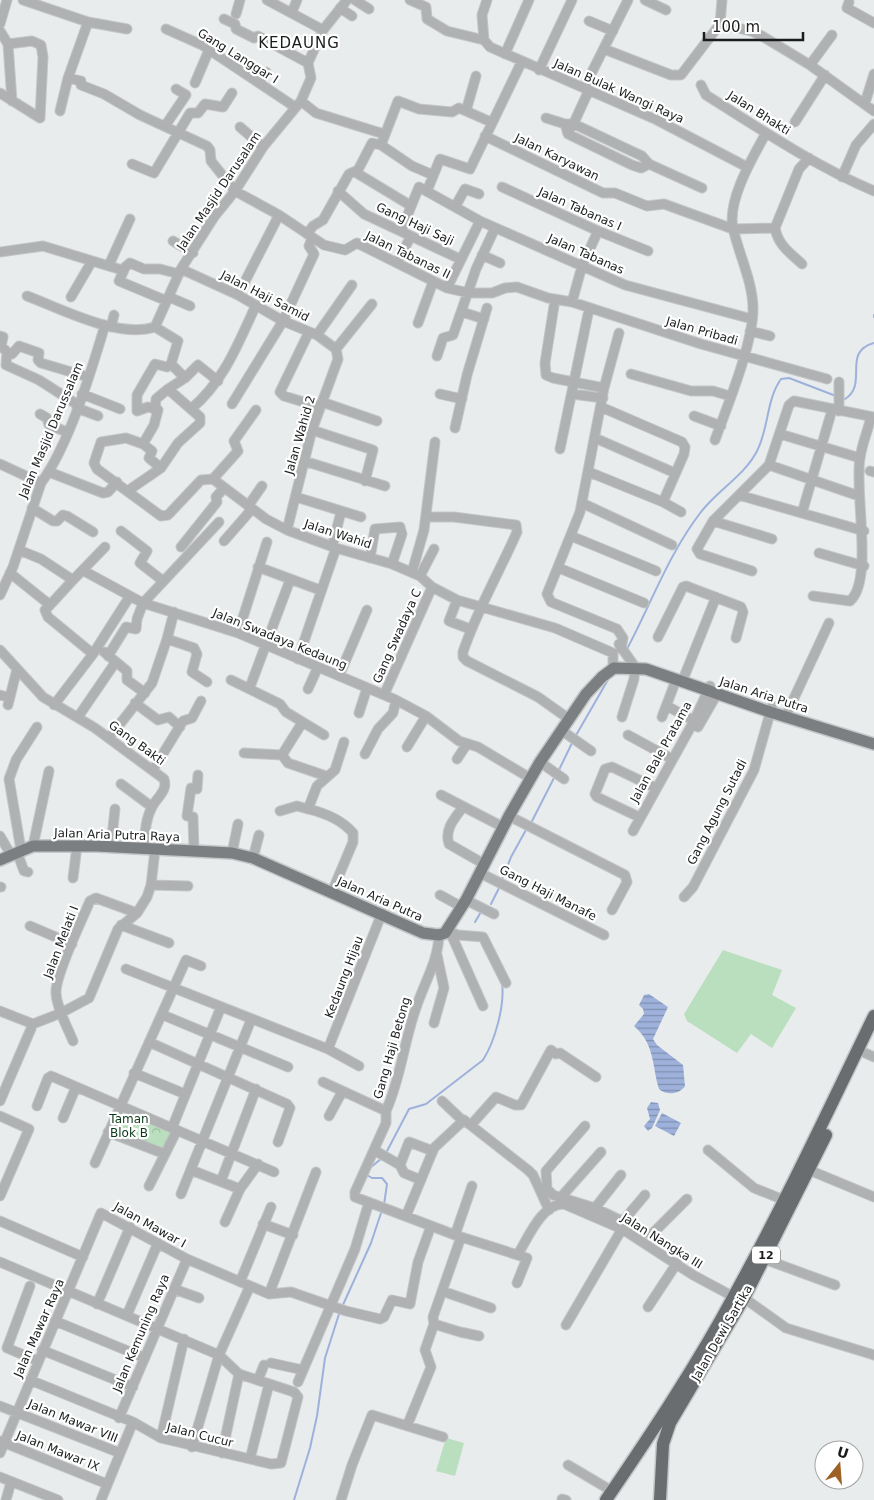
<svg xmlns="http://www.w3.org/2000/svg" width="874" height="1500" viewBox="0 0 874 1500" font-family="'DejaVu Sans',sans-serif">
<defs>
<pattern id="park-crowns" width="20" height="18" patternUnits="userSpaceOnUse" patternTransform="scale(1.25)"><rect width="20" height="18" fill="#b9dfbe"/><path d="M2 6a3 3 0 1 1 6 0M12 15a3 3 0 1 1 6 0" fill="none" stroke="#9ebfa3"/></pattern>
<pattern id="water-rules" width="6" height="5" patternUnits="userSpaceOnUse" patternTransform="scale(1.25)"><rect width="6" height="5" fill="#9db1db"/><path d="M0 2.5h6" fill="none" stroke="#7f8fb1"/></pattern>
</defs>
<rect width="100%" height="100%" fill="#e8eced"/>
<path fill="url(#park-crowns)" d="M119,1106L177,1130L165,1154L108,1132Z"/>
<path fill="#b9dfbe" d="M723,950L782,970L772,995L796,1008L772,1048L751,1034L737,1053L687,1021L684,1014Z
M446,1438L464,1443L455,1476L436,1471Z"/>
<path fill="url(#water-rules)" d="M649,994L668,1007L653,1039L657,1045L683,1065L685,1086C680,1094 667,1096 659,1089C652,1066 655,1044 634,1026L644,1014L643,1009L639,1005L644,995Z
M651,1102L658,1103L660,1110L652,1128L648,1131L644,1126L650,1119L647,1108Z
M662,1113L681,1123L674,1136L655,1126Z"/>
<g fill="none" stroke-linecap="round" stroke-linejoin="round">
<path stroke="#9db1db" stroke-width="2" d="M874,315V317
M845,399C869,384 841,352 874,343
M627,649C651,604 669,553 701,512C717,491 745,475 757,451C769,428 766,400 781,379L789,378L836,396
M575,737L609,678
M558,772L572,743
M531,823L554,778
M502,880L511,857L527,828
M491,904L499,888
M475,922L481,912
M386,1153L409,1109L426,1104L483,1060C495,1041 505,1005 502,983
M370,1168L382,1158
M367,1175L372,1178H382L387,1184L384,1205
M342,1307L371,1243L382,1210
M294,1500L310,1448L317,1416L325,1358L340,1311"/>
<defs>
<path id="minor" d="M23,0L88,22L127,29
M267,0L323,30
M355,0L369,9
M410,0L426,7L427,19L447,31L484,40L490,47L657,120L747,167
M645,0L666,10
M849,2L847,8L874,23
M340,8L352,16
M292,12L297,0
M236,14L240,0
M224,19L235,24L236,29L254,38L258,36L308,63
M589,21L613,31
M0,24L7,0
M720,24L751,31L762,36L810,65L874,111
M720,24L722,0
M166,29L202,45L295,107
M0,31L8,44L12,101
M484,40L482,15L487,0
M604,49L671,75H681L720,24
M505,54L529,0
M810,65L832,35
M539,70L572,0
M68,78L81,81V85L104,94L140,115L207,146L210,150L211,161L235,191L279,215L324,245L345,250L357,243L447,288L469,293H492L505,288L517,287L548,298L572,302L701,344L827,379
M195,83L209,50
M259,83L266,72
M701,85L706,95C760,129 815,166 874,191
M584,88L628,0
M0,93L40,118L43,57L41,45L32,41L8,44
M301,101L316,113L384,134
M865,103L874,74
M60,111L68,78L88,22
M466,111L476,76
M546,118L565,124H574L642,156L649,164L702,188
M795,122L825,75
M565,124L568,134L632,165L641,168L649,164
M165,126L186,95L176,89
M240,127L263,147
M572,127L589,90
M485,136L603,193H615L647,206L664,204L733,229L775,228L799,169L809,158
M381,145L398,101L419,109L452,112L459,108L491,122
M132,164L154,173L190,113H198L205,104L223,107L232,93
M355,172L408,204
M842,177L856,145L874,124
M502,187L598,231L648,251
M338,191L364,214L460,259
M427,191L440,159L470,169L522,61
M455,207L465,189L479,194
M775,228C778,245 790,253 802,264
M401,231L419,187L480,221L625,285L752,319
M307,234L313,226L323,220L349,174L358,170L372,143L381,145L412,166L433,175
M173,241L193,253
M0,252L43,246L122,270L130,263L144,269H160L179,274
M482,255L500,263
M397,263L411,236
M109,265L130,219
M181,269L238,295L283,321L317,335L336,349
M124,270L119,281L167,301
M447,288L480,221
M238,295L279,215
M27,296C62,309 118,339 155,327
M71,297L92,261
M169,297L190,306
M572,302L582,266L598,231
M554,306L545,363L546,375L553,378L604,388
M462,312L484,319
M418,323L433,282
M111,327L114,315
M155,327L181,269L214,217L235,191L263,147L301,101L311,78L308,63L323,30L347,0
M155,327L178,341L171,364L185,378L198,365L218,381
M750,331L770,336
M309,332L280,392L284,396L320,407
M619,333L604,388L580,512L547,594L551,602L617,629L623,638L621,649
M317,335L352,285
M0,336L3,337L1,346L7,352L6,365L39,380L78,405
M336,349L372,304
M7,352L12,354L19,346L39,353L38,360L41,363L88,377
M437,356L443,338L453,335L476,269L495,228
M631,374L691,391H713L730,396
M82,394L120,409
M440,394L462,399
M572,394L603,398
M322,402L377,421
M232,404L283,321L314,254L309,246L312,238
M601,407L682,442L685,447L684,454L663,502
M77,408L98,416
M155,409L156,399L168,389
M191,409C224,381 238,344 256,305
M839,411V382
M40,414L47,418L49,425L67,432
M694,416L721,426
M455,428L467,375L487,308
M312,430L373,450L365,481
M780,434L860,458
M595,438L675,473
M715,440C727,407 753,344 753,309C753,282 739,255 733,228C727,200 753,157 766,133
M143,444L154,425L158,410L148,407L137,411V395L155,364L167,367L171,364
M560,449L588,314
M304,461L385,486
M0,464L41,483
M769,465L859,496
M161,468L149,458L152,451L143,444L126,438L101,442L94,463L97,469L161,516L168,515L201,480L213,479L266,519L287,530L336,548L392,564L420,576L432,587L457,600L555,628L613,653V668
M870,471L874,472
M49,472L103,493L108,492L117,482
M589,472L663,502L681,512
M213,479L238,451L234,441L256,410
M129,490L161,468L178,443L200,423V417L168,389L185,378
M739,495L864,531
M296,497L361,517
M582,503L672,545
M248,506L262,486
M32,508L53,521H57L63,515L67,516L93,532
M802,513L832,410
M426,517H454L516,525L517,532C499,573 477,610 463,652V657L467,661L538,697L569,719
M713,521L772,539
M287,530L312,430L338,359L336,349
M121,531L147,551L140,563L163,581
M571,536L656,571
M224,541L252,509
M181,547L217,502L216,497L224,488
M332,547L341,512
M19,550L41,559L73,580L105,547
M819,553L864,566
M370,558L375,529L400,527L402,534L392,564
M258,567L320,590
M559,568L644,603
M84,571L143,603L238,633L396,700L426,716L459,741L478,747L530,778
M752,571L700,554L697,549L713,521L769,465L789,405L794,401L874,417
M412,572L424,530L435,442
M10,573L50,605L45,610L48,617L93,654
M420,576L434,549
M0,595L13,567L41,483C69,445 91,372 105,325
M813,596L850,601C874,580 854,491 860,458C862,444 868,430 871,417
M457,600L449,621L470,629
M144,602L219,522
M50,605L73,580
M238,633L267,542
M658,637L683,587L686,586L741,607L743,612L736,638
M167,639L194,648L197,654L192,672L207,682
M619,644L635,667L634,679L622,717
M0,650L43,697L95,728L164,779C168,791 157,797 152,807C145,820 145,835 144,849
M104,652L127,671V680L145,693
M108,656L126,627L136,629L137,619L143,603
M298,659L336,548
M339,676L367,610
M231,680L280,704L286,712L324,735
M682,682L716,597
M250,687L290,580
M308,689L318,667
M0,695L4,696
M384,695L432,587
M135,703L158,720L169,717L180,727
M8,705L17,669
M54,705L93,654L130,596
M667,706L689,718
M788,711L829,623
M359,713L367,688
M78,717L115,663
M662,717L676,680
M302,723L282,755L288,763L326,776
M698,727L717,694
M561,730L591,751
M628,735L672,759
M109,738L152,683L167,639L174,612
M407,747L426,716
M244,753L282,755
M365,754L378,729L393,713L396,700
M457,759L467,744
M540,762L564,779
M153,770L183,721L192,718L201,701
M121,784L152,807
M441,795L503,827
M463,807C455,818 444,829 449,844L484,864
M280,811L297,806L308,809
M509,816L625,875L627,882L612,910
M639,817L597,797L595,794L605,769L612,767L656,788
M633,831L694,721L710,686
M0,836L11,855
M33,846L49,771
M111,846L115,809
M21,850L9,779L16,760L37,727
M194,851L193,817L187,816L191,788L197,789L198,775
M17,852L24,871L28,872
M232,853L238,824
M253,858L259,835
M480,873L604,935
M73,878L77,846
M151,885L188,886
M0,887H1
M332,892L353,842V833C342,820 325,813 308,809L317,786L335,770L344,742
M440,895L462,907
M684,897L693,887L754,770L772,706
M466,900L494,914
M121,925L169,943
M30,926L72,944
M447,931L458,935L483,937L506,983
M451,934L483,1006
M126,969L328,1049L359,1066
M0,1011L33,1024
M163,1015L288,1067
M434,1023L444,988L437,955
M73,1041C67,1026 57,1009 56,993C55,975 82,920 90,901L96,898L137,913
M149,1042L287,1104L290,1108L278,1142
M328,1049L382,913
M865,1053L874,1057
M134,1073L185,1094
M323,1082L386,1111
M0,1101L33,1024L61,1013L89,998L118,929L137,913L147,897L151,885L155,850
M442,1101L462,1120
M37,1106L48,1078L51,1076L274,1172
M386,1111V1123L355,1192V1197L455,1235L527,1258L517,1283
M386,1111C401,1078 404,1041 416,1008C424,983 438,962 439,935
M0,1116L29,1129L0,1196
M329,1116L342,1092
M63,1118L76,1087
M471,1125L496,1097L515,1105H521L551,1050L556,1054L560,1053L596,1077
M585,1126L546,1171L547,1189L553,1195L595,1208L651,1235L687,1199
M172,1128L221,1007
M108,1132L165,1154
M374,1150L400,1165L404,1173L421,1180
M708,1150L754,1188L784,1200
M95,1163L186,960L201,966
M400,1165L409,1142L433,1151
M191,1170L240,1189
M809,1170L874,1197
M221,1181L256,1089
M149,1186L177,1130
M181,1194L251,1020
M562,1196L601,1152
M595,1208L621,1175
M406,1216L434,1148L464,1120L528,1170L533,1175L549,1210
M0,1221L83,1257
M623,1221L645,1195
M225,1222L240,1189L258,1164
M263,1224L293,1235
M455,1235L472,1186
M518,1254C528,1238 542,1203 564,1204L622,1229L693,1275L734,1297
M764,1259L835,1285
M0,1262L219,1355L239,1374L294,1392L298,1397L281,1463L271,1464L161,1438L133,1422L30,1380
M240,1282L271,1207
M30,1286L7,1348L38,1361
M174,1289L199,1298
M442,1291L491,1308
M269,1294L316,1172
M744,1298L786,1328L874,1355
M97,1304L130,1227
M648,1307L677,1263
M127,1315L158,1243
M55,1321L145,1358
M434,1324L460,1332L479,1336
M566,1325L622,1229
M42,1350L133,1387
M271,1363L303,1370
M258,1380L264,1365
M298,1382L355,1249L369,1202
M0,1406L120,1453
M119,1418L187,1259
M407,1426L431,1367L425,1350L434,1324L433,1317L461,1237
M161,1438L184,1339
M0,1441L107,1484
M192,1447L219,1355L250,1286
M0,1453L101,1213L187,1259L269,1294L291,1292L346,1311L380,1319L384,1317L392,1300L410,1304L418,1262L431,1226
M222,1453L239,1374
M250,1459L269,1384
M568,1465L612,1491
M0,1477L58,1500
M562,1499L566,1500
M6,1500L11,1482
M101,1500L133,1422
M341,1500L352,1465L372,1415L443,1437"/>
<path id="major" d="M0,860L33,846H97L232,853L253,858L423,933L439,935L445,933L466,900L509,816L540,762L586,694L602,677L614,668L646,669L770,712L874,744"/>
<path id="highway" d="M606,1500C651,1434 697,1365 735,1294C785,1203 829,1109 874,1016
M660,1500L663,1444L670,1423L744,1298L826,1135"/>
</defs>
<use href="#minor" stroke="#c3c7c8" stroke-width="11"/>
<use href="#major" stroke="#c3c7c8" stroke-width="14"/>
<use href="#highway" stroke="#c3c7c8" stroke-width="15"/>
<use href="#minor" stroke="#afb1b2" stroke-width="9"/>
<use href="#major" stroke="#7c7f81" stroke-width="11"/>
<use href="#highway" stroke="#6a6d70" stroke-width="12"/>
</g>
<g text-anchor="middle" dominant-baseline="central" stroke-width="4.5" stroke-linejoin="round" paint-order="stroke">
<rect fill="#fff" stroke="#5f6161" stroke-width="1" x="752" y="1246.5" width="28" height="17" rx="4"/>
<g font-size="11" font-weight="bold" fill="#1b1d1d">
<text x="766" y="1255">12</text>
</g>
<g font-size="12" fill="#1b1d1d" stroke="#fff">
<text transform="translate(238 56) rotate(32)">Gang Langgar I</text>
<text transform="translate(619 91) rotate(24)">Jalan Bulak Wangi Raya</text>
<text transform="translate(759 113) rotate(32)">Jalan Bhakti</text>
<text transform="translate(557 157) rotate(26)">Jalan Karyawan</text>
<text transform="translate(219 191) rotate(-56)">Jalan Masjid Darusalam</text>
<text transform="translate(580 209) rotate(24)">Jalan Tabanas I</text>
<text transform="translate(415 224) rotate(25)">Gang Haji Saji</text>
<text transform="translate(586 254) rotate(24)">Jalan Tabanas</text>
<text transform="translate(408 255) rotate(26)">Jalan Tabanas II</text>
<text transform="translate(265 296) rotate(27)">Jalan Haji Samid</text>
<text transform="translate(702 331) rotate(16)">Jalan Pribadi</text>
<text transform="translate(51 430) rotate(-67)">Jalan Masjid Darussalam</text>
<text transform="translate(300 435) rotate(-74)">Jalan Wahid 2</text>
<text transform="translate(338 534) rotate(18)">Jalan Wahid</text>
<text transform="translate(397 636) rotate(-66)">Gang Swadaya C</text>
<text transform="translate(280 639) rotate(22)">Jalan Swadaya Kedaung</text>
<text transform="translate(764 695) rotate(18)">Jalan Aria Putra</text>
<text transform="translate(137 743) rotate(36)">Gang Bakti</text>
<text transform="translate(661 752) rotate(-61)">Jalan Bale Pratama</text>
<text transform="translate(717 812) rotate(-63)">Gang Agung Sutadi</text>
<text transform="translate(117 835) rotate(2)">Jalan Aria Putra Raya</text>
<text transform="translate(548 893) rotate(27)">Gang Haji Manafe</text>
<text transform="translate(380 899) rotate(24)">Jalan Aria Putra</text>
<text transform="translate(61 942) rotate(-69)">Jalan Melati I</text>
<text transform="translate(344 977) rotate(-69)">Kedaung Hijau</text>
<text transform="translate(392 1048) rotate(-74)">Gang Haji Betong</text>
<text transform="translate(150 1225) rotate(29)">Jalan Mawar I</text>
<text transform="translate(662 1241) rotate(32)">Jalan Nangka III</text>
<text transform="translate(39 1328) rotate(-66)">Jalan Mawar Raya</text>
<text transform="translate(141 1333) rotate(-67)">Jalan Kemuning Raya</text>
<text transform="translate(722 1333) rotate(-60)">Jalan Dewi Sartika</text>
<text transform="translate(73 1421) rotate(22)">Jalan Mawar VIII</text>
<text transform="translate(200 1435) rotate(14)">Jalan Cucur</text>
<text transform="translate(58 1451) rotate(22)">Jalan Mawar IX</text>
</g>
<g font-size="12" fill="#0b3818" stroke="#fff">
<text x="129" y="1119">Taman<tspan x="129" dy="14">Blok B</tspan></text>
</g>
<g font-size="15" letter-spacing="1" fill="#1b1d1d" stroke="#fff">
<text x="299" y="43">KEDAUNG</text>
</g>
</g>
<g transform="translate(839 1465) rotate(17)"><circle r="24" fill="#ffffff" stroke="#a4a5a5"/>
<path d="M0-4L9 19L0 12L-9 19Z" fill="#9e6125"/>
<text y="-8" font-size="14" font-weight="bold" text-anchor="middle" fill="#1b1d1d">U</text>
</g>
<path d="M704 32v8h99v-8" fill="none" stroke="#1b1d1d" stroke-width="2.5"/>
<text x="712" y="32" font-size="15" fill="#1b1d1d" stroke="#ffffff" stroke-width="4" paint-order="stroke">100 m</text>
</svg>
